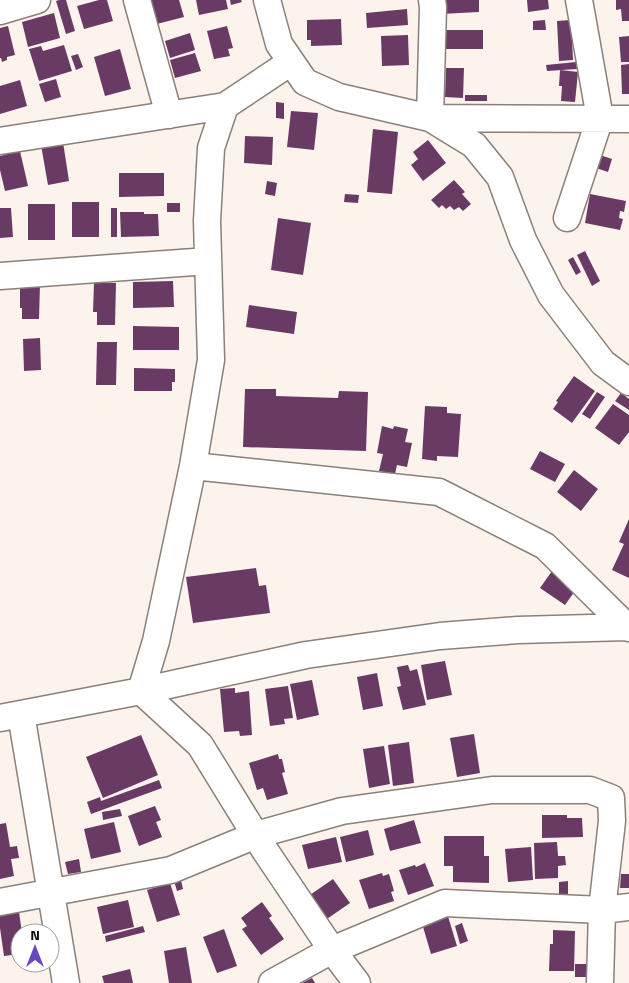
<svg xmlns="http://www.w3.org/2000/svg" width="629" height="983" viewBox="0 0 629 983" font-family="'Titillium Web',sans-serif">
<rect width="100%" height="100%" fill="#fdf3ed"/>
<path fill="#683a64" d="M59,0H66L75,31L66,34L56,1Z
M99,0H107L113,21L84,29L77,6Z
M146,0H179L184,17L153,25Z
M196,0H226L228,9L199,15Z
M230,0H241L242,2L231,5Z
M441,0H479V12L441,14Z
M527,0H548L549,9L528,12Z
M616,0H629V21H622L621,9L616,10Z
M407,9L408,25L367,28L366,13Z
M54,13L60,38L28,47L22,22Z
M341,19L342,45L311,46V40H307V20Z
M545,20L546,30H533V21Z
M571,20L573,60L559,61L557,21Z
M8,26L15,55L7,57V60L2,62L1,58H0V28Z
M227,26L233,48L228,49L230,56L214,59L207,31Z
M445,30H483V49H445Z
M190,33L195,50L170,58L165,41Z
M408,35L409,65L382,66L381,36Z
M629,36V62H621L619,37Z
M64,45L72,71L39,81L29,49L41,46L43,51Z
M120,49L131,89L105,96L94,57Z
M195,53L201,71L175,78L170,60Z
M78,54L83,67L76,70L71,56Z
M576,62L577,69L547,71L546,65Z
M629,64V94H622L621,65Z
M446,68H464L463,98L445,97Z
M560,70L578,72L575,102L561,101L562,86H559Z
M56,79L61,97L45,102L39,84Z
M20,80L27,106L0,114V86Z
M465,95H487V101H465Z
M276,102L284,103V119L276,118Z
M291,111L318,113L314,150L287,147Z
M373,129L398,132L392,194L367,192Z
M245,136L273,137L272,165L244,163Z
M428,140L446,163L423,181L411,165L418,159L413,152Z
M63,142L69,181L48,185L41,145Z
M20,151L28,186L5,191L0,170V156Z
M600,155L612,159L608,172L596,168Z
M119,173H164V196L119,197Z
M454,180L465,192L462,194L471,204L463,211L459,207L454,210L450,206L446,209L442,205L439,208L431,200Z
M267,181L277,183L275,196L265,194Z
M345,194L359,195L358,203L344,202Z
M590,194L626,201L624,212L620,211L619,218L623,219L620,230L585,223Z
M72,202H99V237H72Z
M167,203H180V212H167Z
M28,204H55V240H28Z
M0,208H11L13,237L0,238Z
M111,208H117V237H111Z
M120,212H144V214H158L159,236L121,237Z
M278,218L311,223L303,275L271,270Z
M585,251L600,281L592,286L577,255Z
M573,257L581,272L576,275L568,260Z
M173,281L174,307L133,308V282Z
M20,283L40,284L39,319H22V308H20Z
M94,283H116L115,325H97V312H93Z
M249,305L297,312L294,334L246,327Z
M133,326L179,327V350H133Z
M40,338L41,370L24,371L23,339Z
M97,342H117L116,385H96Z
M134,368L175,369V382H172V391H134Z
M574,376L595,391L572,423L553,409L558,402L556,401Z
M245,389H276V396L338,398L339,391L368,392L366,451L243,447Z
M597,392L605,397L590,419L582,414Z
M621,393L629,399V410L615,401Z
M613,404L629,415V432L619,445L595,428Z
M425,406L447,407V413L461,414L458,457L437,456V461L422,459Z
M382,426L393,429L394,426L408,429L405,442L412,443L407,467L397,465L395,474L379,471L383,454L377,453Z
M540,451L565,464L555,482L530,469Z
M574,470L598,489L581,511L557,492Z
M629,519V578L612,570L624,544L619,542Z
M256,568L259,586L266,585L270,613L193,623L186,577Z
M552,571L577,588L565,605L540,588Z
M445,661L452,695L427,700L421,665Z
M408,665L410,671L417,669L426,705L403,710L397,687L401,686L397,667Z
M377,673L383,706L363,710L357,677Z
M312,680L319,715L297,720L290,684Z
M288,686L293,718L284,719L285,724L270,726L265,689Z
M235,688V693L249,691L252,735L240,736L239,731L224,732L220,689Z
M474,734L480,773L457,777L450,738Z
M141,735L158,775L103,798L86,757Z
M409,742L414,783L393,786L388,745Z
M384,746L390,784L369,788L363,749Z
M278,754L279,759H282L285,772L282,773L288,794L267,800L263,788L257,790L249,763Z
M159,780L162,788L91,814L87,802L100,797L101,801Z
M155,806L161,820L156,822L162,837L139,846L128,816Z
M120,809L122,816L103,820L102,812Z
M542,815H567V818H582L583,837L542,838Z
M414,820L421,843L390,851L384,829Z
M114,822L121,852L91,859L84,829Z
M6,823L10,847L17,846L19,858L11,859L14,876L0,879V824Z
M368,830L374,855L346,862L340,837Z
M444,836H484V856H489V883L453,882V866H444Z
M336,837L342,862L308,869L302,845Z
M557,842L558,856H565L566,865L558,866V878L535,879L534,843Z
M531,847L533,880L508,882L505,849Z
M79,859L81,872L68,874L65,862Z
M425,863L434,886L408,895L399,870L415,865L416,867Z
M179,872L183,889L177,891L172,874Z
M382,873L383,876L389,874L394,891L391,892L394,901L369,909L359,880Z
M621,874H629V888H620Z
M333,879L350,903L324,921L307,897Z
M568,881V894H559V882Z
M170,883L180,915L157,922L147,890Z
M128,900L134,927L103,934L97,907Z
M262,902L272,916L269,918L284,939L261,955L242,929L247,926L241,918Z
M19,912L22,933H20V954L4,956L0,928V915Z
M447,913L457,946L431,954L421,920Z
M462,923L468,941L460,944L455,926Z
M143,926L145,932L106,942L105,936Z
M224,929L237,966L217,973L203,937Z
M553,930L575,931L574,971H549L550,944H553Z
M186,947L192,983H169L164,951Z
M575,964H586V977H575Z
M130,969L133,983H104L102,976Z
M312,978L315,983H302Z"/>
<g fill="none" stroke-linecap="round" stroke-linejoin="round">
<defs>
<path id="minor" d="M137,0L169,115
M267,0L279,44L305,82L339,97L430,118L474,145L500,177L523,240L551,295L603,363L629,382
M432,0L433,7L430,118L629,119
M0,11L37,0
M291,62L225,106L211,148L207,221L211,360L193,466L156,641L141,691L200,745L264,849L332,950L357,983
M0,141L225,106
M567,218L600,118L579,0
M0,276L208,261
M193,466L439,492L545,546L627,627
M21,714L66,983
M0,718L141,691L306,655L440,636L518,630L627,627L629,628
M0,902L171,870L256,835L342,811L492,790H590L611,798L612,821L602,910L600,983
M272,983L332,950L445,903L602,910L629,907"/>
</defs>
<use href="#minor" stroke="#89807a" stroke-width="29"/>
<use href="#minor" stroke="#fff" stroke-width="26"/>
</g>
<g transform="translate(35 948)"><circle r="24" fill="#ffffff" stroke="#9f9e9d"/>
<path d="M0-4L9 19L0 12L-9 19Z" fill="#6848c1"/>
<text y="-8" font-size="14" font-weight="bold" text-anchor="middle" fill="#0f0c0a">N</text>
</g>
</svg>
